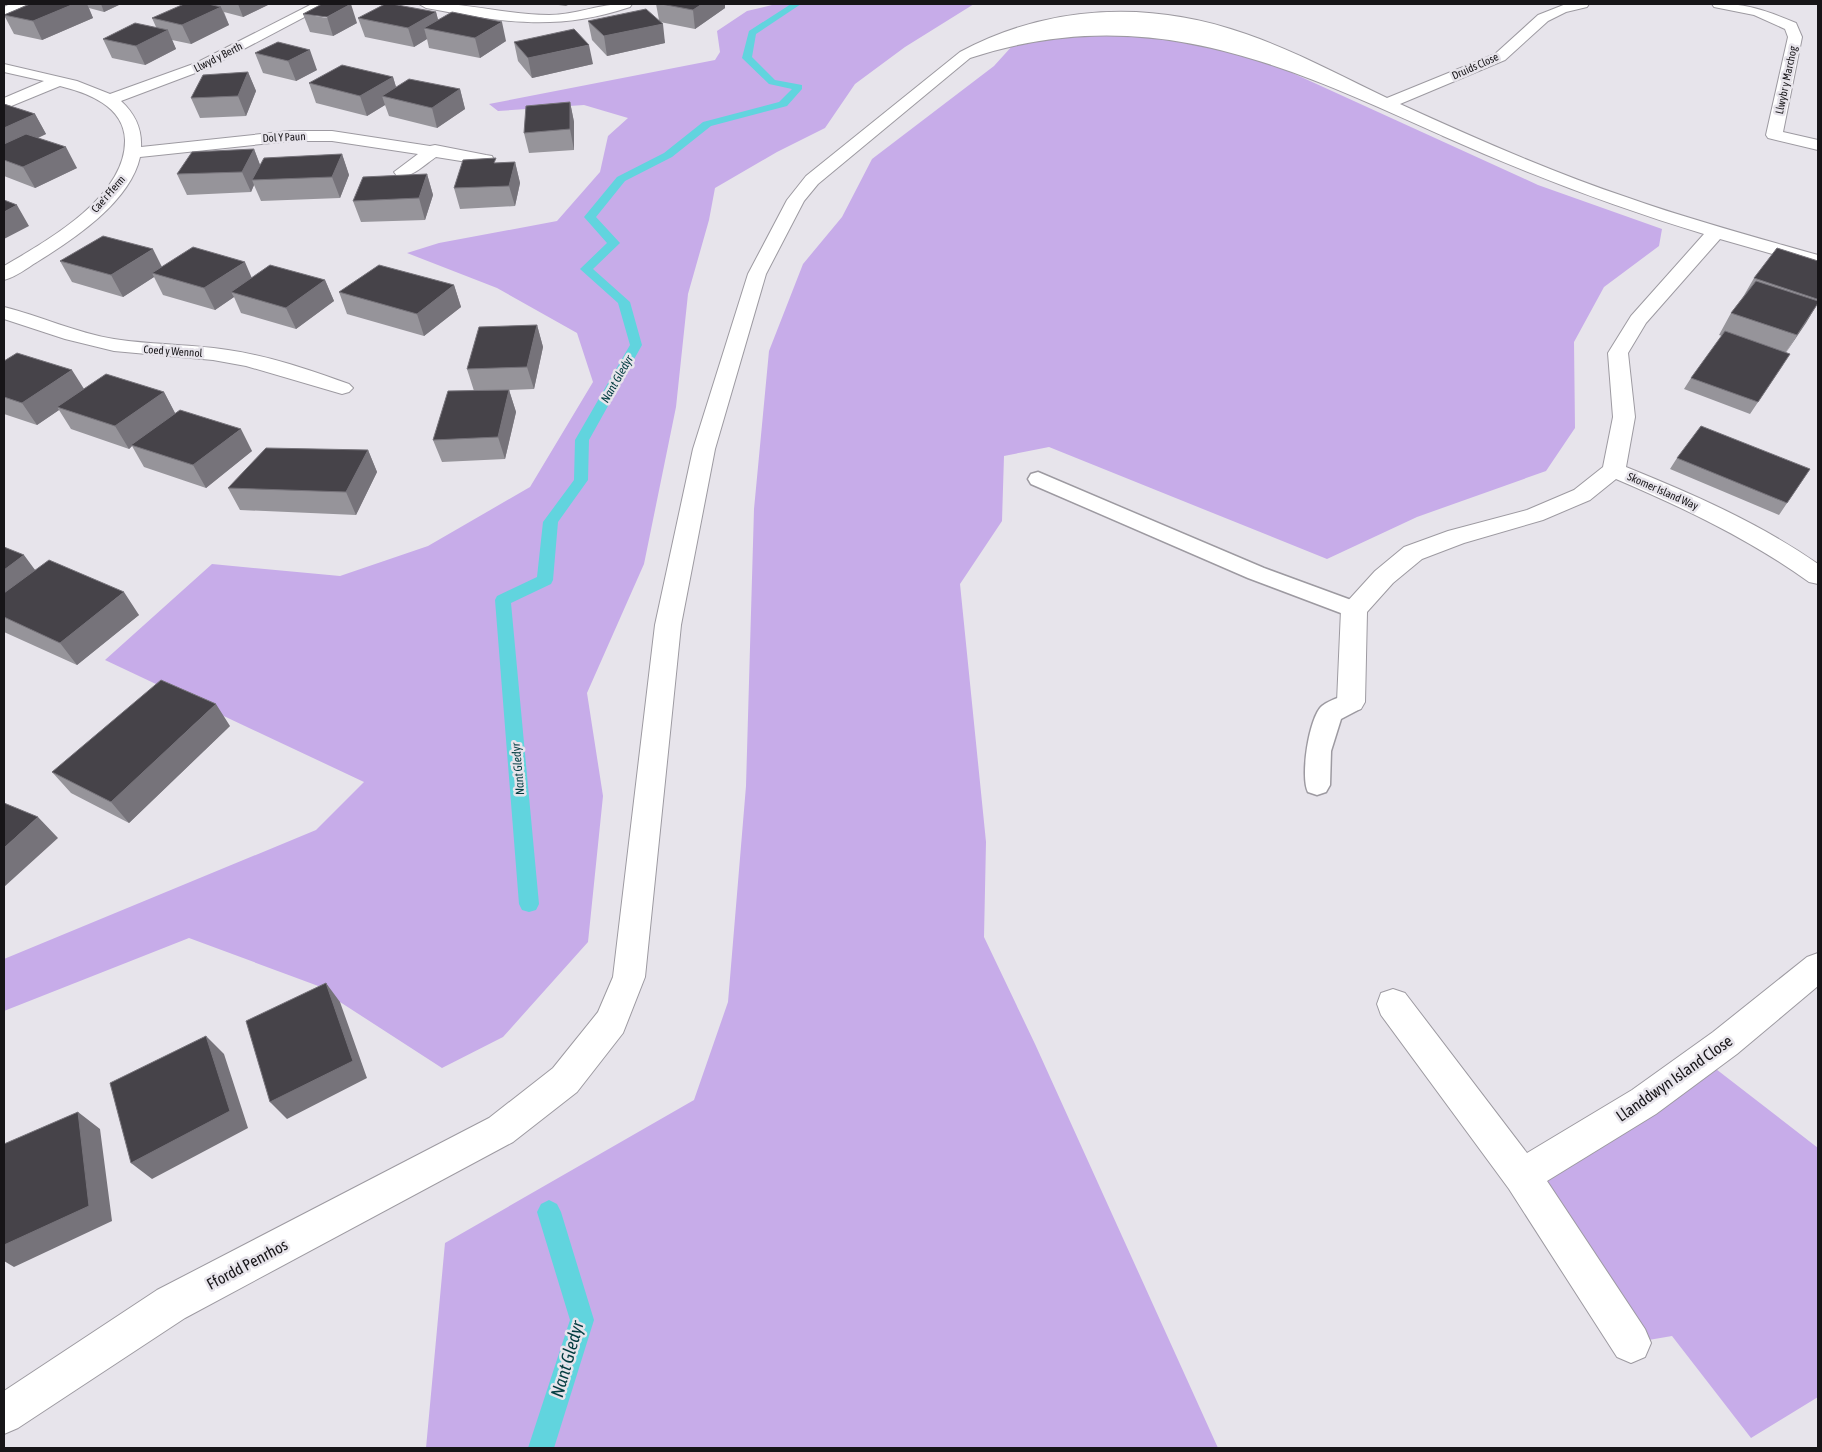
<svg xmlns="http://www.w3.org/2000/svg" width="1822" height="1452" viewBox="0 0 1822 1452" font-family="'Asap Condensed',sans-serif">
<rect width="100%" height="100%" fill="#e7e4eb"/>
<path fill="#c7ace9" d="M776,4H974L905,47L855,84L825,128L777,152L715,188L709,220L688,294L676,407L644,564L587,693L603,796L588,942L503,1037L442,1068L340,1002L321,987L189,938L4,1011V959L316,830L364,782L105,660L212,564L340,576L428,546L530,487L593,382L577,333L497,288L407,253L439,243L557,221L600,172L608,136L628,118L584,105L498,111L489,104L715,60L720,52L717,31L747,11Z
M1054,34L1216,38L1538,185L1662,229L1659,246L1604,287L1574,342L1575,428L1546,471L1417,517L1327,559L1049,447L1004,456L1002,521L960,584L986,842L984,937L1035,1044L1218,1448H426L445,1243L694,1100L728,1002L746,786L754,509L769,351L803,264L842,217L872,159L994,66L1013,45Z
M1703,1059L1818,1148V1397L1751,1438L1672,1336L1631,1343L1522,1176Z"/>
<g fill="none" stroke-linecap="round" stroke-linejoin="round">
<path fill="#61d4de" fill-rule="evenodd" d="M791,4H801L756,34L752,57L775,80L802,85V89L787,106L711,126L672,157L625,181L596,217L620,243L593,269L630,302L642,345L589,440L588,480L558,522L553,580L551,584L511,603L539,904L536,910L529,912L522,910L519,904L495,600L497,596L537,577L543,522L574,480L575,440L630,345L618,303L580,269L607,243L584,217L617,177L664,153L703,122L779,102L792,89L769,84L742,58L749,31Z
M549,1200L557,1204L561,1212L594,1320L554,1448H528L570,1320L537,1212L541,1204Z"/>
<defs>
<path id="lane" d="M1038,472L1264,568L1362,604L1366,610L1362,616L1354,618L1248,578L1031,484L1028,479L1031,474Z
M1351,693L1360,695L1363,702L1360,709L1341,719L1331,751L1330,785L1326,792L1317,795L1308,792C1300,777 1309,717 1322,706C1330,700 1342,696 1351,693Z"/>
<path id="street" d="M10,4H28L4,16V7Z
M312,4H329L206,69L121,101C135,114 142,128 141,147L290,131H332L430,146L435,145L486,155L492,156L494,160L492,164L486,165L436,157C424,165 411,179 397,176L394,172L418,154L332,141H290L140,157C130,202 74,239 37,262C27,268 16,277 4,280V266C47,241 126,197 125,140C124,106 88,93 60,86L4,109V98L44,81L4,72V64L77,81L110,94L196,63Z
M419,4C462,1 505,15 549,15C577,15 604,2 632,4L630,7C556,32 501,22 426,8Z
M1566,4H1589L1587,7L1566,12L1548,21L1505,60L1400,104C1475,138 1551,172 1629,198C1691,220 1755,237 1818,255V267L1720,239L1646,323L1628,353L1635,417L1626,467C1693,494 1759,523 1818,564V584L1809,582C1749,539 1684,508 1616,479L1590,500L1543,520L1464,543L1422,559L1393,583L1367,612L1365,702L1361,709L1351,712L1341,709L1337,702L1341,610L1345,604L1375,571L1404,547L1448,531L1527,510L1574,490L1603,467L1613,417L1608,353L1631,316L1704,234C1615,207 1528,174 1443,136C1284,64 1146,0 970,58L818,184L804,201L766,274L715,449L681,625L645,977L623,1033L577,1092L513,1142L185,1318L18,1428L4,1434V1391L157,1290L489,1118L553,1068L598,1012L613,977L655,625L693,449L748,274L787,200L806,176L960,52C1049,4 1151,0 1246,34C1295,51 1341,76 1387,98L1495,54L1538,15Z
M1712,4C1743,2 1768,11 1796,23L1802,37L1783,132L1818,140V150L1768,138L1766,135L1788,37L1785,29L1754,15L1714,7Z
M4,307C41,316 76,333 114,339C152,345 190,344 228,350C270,356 310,370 349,384L353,388L349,392L342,394L246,366L213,360L114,351L65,339L4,319Z
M1818,953V986L1737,1054L1656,1114L1547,1181L1645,1329L1651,1343L1645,1357L1631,1363L1617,1357L1509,1189L1381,1015L1377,1004L1381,993L1393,989L1405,993L1527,1153L1632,1090L1713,1032L1807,957Z"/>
</defs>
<use href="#lane" stroke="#9d9aa1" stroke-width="3"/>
<use href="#street" stroke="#9d9aa1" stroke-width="2"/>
<use href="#lane" fill="#fff" fill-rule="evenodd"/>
<use href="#street" fill="#fff" fill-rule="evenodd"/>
</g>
<path fill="#96949a" d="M30,4H121L104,12L89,8L93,18L42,40L14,34L4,15Z
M212,4H270L243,17L224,12L229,25L191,44L172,40L176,49L145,65L112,58L103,39L156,27L152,18L212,5Z
M551,4H570L566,6Z
M656,4H725V8L695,29L660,22L665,43L607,56L592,40L588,21L659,20Z
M436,12L438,20L506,41L480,58L429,48L427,39L414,47L365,37L358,18Z
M303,14L357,23L333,36L310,32Z
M278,42L317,70L296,81L263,73L255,53Z
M514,42L593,64L532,78L518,61Z
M248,72L256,91L246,116L200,118L191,98Z
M393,77L396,87L460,89L465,109L437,128L389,116L385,105L367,116L316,103L309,83Z
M570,102L574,122V150L529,153L524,133Z
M4,104L35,114L46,134L38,138L77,168L35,188L4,176Z
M254,149L260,165L342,154L349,175L340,198L261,201L254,185L251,192L187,195L177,174Z
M515,162L520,183L515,206L460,209L454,188L498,163Z
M427,174L433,195L425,220L361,222L353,201Z
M60,261L161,267L252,278L325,280L334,301L296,329L241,313L234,297L215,310L163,295L154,277L123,297L72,282Z
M1818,261V303L1786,352L1783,365L1750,414L1684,389L1691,378L1722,336L1719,335L1731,313L1743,297L1754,278Z
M454,285L461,307L424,336L347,314L339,292Z
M537,325L543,347L534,389L509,390L516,412L505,459L442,462L433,440L474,391L467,369Z
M4,361L84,389L164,392L175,413L252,451L206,488L144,467L132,446L129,449L71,429L59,410L37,425L4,414Z
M368,450L377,472L356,515L240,510L228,488Z
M1677,458L1810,469L1779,515L1670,469Z
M4,547L35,570L139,615L77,665L4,632Z
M230,726L129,823L71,793L52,772Z"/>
<path fill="#76737a" d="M74,4H87L93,18L42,40L33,21Z
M101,4H121L104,12Z
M238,4H270L243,17Z
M351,4L357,23L333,36L327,17Z
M702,4H725V8L695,29L693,10Z
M221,7L229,25L191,44L182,25Z
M436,12L441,31L424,28L427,39L414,47L408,28Z
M502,22L506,41L480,58L475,38Z
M663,24L665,43L607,56L604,36Z
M168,30L176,49L145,65L136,46Z
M589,45L593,64L532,78L528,58Z
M310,50L317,70L296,81L288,61Z
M248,72L256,91L246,116L238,96Z
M393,77L399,97L382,96L385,105L367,116L360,96Z
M460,89L465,109L437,128L432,108Z
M570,102L574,122V150L570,129Z
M35,114L46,134L5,153L4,150V128Z
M66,147L77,168L35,188L23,167Z
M254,149L262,170L252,180L254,185L251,192L242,172Z
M342,154L349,175L340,198L332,177Z
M515,162L520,183L515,206L509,186Z
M427,174L433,195L425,220L419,198Z
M17,205L29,226L4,239V212Z
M153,249L164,271L152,273L154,277L123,297L111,275Z
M245,262L254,283L231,292L234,297L215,310L204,288Z
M325,280L334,301L296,329L286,308Z
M454,285L461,307L424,336L417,314Z
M1818,303L1806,323L1783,357L1797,335Z
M537,325L543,347L534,389L527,367Z
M72,370L86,392L57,407L59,410L37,425L22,403Z
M509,390L516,412L505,459L498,437Z
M164,392L176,415L131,445L132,446L129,449L115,426Z
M241,429L252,451L206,488L193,465Z
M368,450L377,472L356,515L346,492Z
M24,555L41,578L4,606V570Z
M124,592L139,615L77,665L60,643Z
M216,704L230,726L129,823L111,802Z
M38,817L58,838L4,887V848Z
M326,983L340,1002L367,1078L287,1119L270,1102Z
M206,1036L224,1054L248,1128L152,1179L131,1163Z
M78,1112L100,1129L112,1221L14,1267L4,1261V1245Z"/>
<path fill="#464349" stroke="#76737a" d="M30,4H74L33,21L4,15Z
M184,4H208L221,7L182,25L152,18Z
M322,4H351L327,17L303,14Z
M385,4H392L436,12L408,28L358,18Z
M661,4H702L693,10Z
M646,9L663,24L604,36L588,21Z
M452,12L502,22L475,38L424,28Z
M135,23L168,30L136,46L103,39Z
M574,29L589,45L528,58L514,42Z
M278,42L310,50L288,61L255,53Z
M342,65L393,77L360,96L309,83Z
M248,72L238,96L191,98L203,75Z
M409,79L460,89L432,108L382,96Z
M570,102V129L524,133L526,106Z
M4,104L35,114L4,128Z
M26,134L66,147L23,167L4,160V144Z
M254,149L242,172L177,174L192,152Z
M342,154L332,177L252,180L264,158Z
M496,158L494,163L515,162L509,186L454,188L463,160Z
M427,174L419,198L353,201L363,177Z
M4,200L17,205L4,212Z
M103,236L153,249L111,275L60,261Z
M193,247L245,262L204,288L152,273Z
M1777,248L1818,261V298L1817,299L1754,278Z
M270,265L325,280L286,308L231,292Z
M379,265L454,285L417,314L339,292Z
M1756,281L1818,301V303L1797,335L1731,313Z
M537,325L527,367L467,369L479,327Z
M1725,331L1790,354L1758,402L1691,378Z
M17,353L72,370L22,403L4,397V361Z
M106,374L164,392L115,426L57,407Z
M509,390L498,437L433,440L448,391Z
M180,410L241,429L193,465L131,445Z
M1701,426L1810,469L1787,503L1677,458Z
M266,448L368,450L346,492L228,488Z
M4,547L24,555L4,570Z
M49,560L124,592L60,643L4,617V593Z
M161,680L216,704L111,802L52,772Z
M4,803L38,817L4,848Z
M326,983L353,1061L270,1102L246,1021Z
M206,1036L230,1111L131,1163L110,1083Z
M78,1112L89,1206L4,1245V1144Z"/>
<g text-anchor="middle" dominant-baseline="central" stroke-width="5" stroke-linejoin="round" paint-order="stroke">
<g font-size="11" fill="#171518" stroke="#e7e4eb">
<text transform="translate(218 57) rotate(-27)">Llwyd y Berth</text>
<text transform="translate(1475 66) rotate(-24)">Druids Close</text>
<text transform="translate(1786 80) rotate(-78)">Llwybr y Marchog</text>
<text transform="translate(284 137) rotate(-3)">Dol Y Paun</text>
<text transform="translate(108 194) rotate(-49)">Cae'r Fferm</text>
<text transform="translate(173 351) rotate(4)">Coed y Wennol</text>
<text transform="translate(1663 491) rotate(24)">Skomer Island Way</text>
</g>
<g font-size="12" font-style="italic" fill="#033c40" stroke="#e7e4eb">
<text transform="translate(617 379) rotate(-60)">Nant Gledyr</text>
<text transform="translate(518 769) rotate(-95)">Nant Gledyr</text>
</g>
<g font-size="16" fill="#171518" stroke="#e7e4eb">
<text transform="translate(1674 1078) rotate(-35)">Llanddwyn Island Close</text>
<text transform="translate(247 1264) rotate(-28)">Ffordd Penrhos</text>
</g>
<g font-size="18" font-style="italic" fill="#033c40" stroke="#e7e4eb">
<text transform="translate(567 1359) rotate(-74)">Nant Gledyr</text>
</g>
</g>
<rect width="1822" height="1452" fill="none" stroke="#171518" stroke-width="10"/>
</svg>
